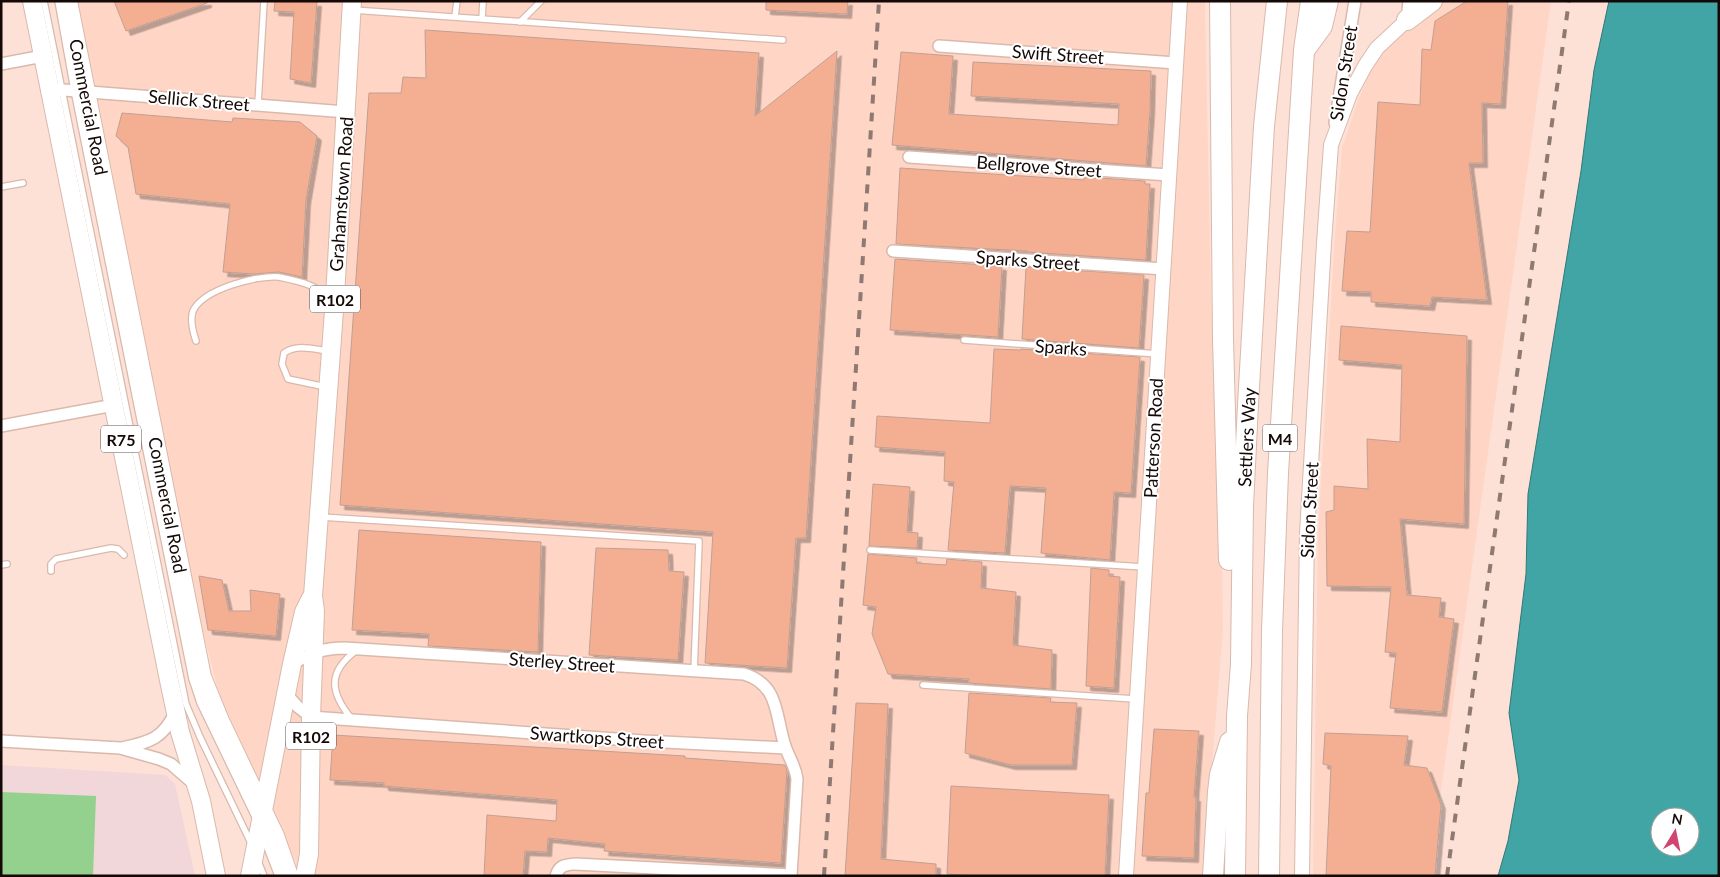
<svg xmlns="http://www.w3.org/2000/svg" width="1720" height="877" viewBox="0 0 1720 877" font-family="Lato,sans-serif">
<defs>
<filter id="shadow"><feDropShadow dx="4.5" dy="4.5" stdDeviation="0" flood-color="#0004"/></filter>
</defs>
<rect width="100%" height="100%" fill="#fde1d7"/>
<path fill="#ffd5c5" d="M77,1H1205L1211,302L1222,557L1223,629L1203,876H298L296,862L221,701L197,608L96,90Z
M1443,1H1551L1429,876H1313L1318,537L1334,248L1342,148L1358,100L1374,64L1412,19Z"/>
<path fill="#f1d6da" d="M1,765L165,775L175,784L195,876H1Z"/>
<path fill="#94d08e" d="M1,792L96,796L93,876H1Z"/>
<path fill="#41a5a6" stroke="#347676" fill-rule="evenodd" d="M1609,1H1719V876H1498L1508,841L1519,780L1509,713L1526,574L1528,494L1581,171L1594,70ZM1660,817H1690V847H1660Z"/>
<path fill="#f4ae92" stroke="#c0a094" filter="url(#shadow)" d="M114,1H207V3L126,31Z
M275,1L317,2L311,83L290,79L294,12L274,11Z
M766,1H848L847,14L766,10Z
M1467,1H1508L1501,104L1482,103L1483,163H1469L1487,300L1432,297L1430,306L1371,302V292L1342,291L1347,231L1370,232L1378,102L1420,105L1422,49L1431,50L1435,21Z
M425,30L759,53L755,116L837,51L806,538H796L787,668L705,663L713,532L340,505L369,93H401L403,77L426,78Z
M901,52L953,56L949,114L1118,125L1119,104L971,96L973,62L1151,71L1150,111L1146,166L892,145Z
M122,113L232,122L233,118L300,122L317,136L306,200L302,277L279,272L254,274L223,272L230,204L136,194L128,147L116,136Z
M900,168L1084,180V177L1145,181V184H1150L1146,258L1145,260L1027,252V251L896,244Z
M895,259L1002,266L998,337L890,330Z
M1026,267L1144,275L1139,348L1022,339Z
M1341,326L1467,336L1464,524L1400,519L1407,595L1441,598L1439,617L1454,619L1442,712L1390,708L1396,653L1385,652L1391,587L1327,586L1326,512L1334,510V486L1368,489L1367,439L1400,442L1402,365L1339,360Z
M994,349L1021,350V349L1140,357L1131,493L1114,492L1110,560L1041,553L1046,488L1010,486L1005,553L948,550L954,482L944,481L945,452L875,447L877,416L990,423Z
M873,484L910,487L907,532L918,533L917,548L869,546Z
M359,530L541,542L538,652L428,646L429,634L352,630Z
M596,548L668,550L669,571L684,572L678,660L589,655Z
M868,554L917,558L916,563L946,565L947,559L982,562L981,588L1016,592L1013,645L1052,650L1051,689L969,683V679L888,674L872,634L876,607L863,605Z
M1091,568L1109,570V576L1120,577L1114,688L1086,686Z
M199,576L222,580L229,611H251L250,590L280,594L276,636L208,630Z
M969,693L1051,698L1050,702L1077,703L1072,765H1011L965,753Z
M856,703L888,704L881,859L936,864V876H845Z
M1154,729L1199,731L1194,797H1196L1194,858L1142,856L1146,793H1149Z
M1325,733L1408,736L1404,765L1427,768L1441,805L1435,876H1326L1331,766L1323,764Z
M333,735L685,756V758L785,765L787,770L781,863L604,851L605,844L548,838L547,852L525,851L523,876H484L487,815L556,821L557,800L384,786V783L330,780Z
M951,786L1109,795L1105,876H976L947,874Z"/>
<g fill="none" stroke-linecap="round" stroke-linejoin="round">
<defs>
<path id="service" d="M44,1L186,704L200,737L251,843
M58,1L74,90L192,679L200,703L256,819
M353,10L783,40
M455,17L457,1
M482,19L483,1
M520,22L541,1
M258,104L264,1
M1,187L23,183
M964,340L1158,354
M196,341C193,332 190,319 193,311C203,289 257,275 279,277C289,279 300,281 309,285C317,288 324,293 333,296
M326,387L288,379L282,364L284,353C297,344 313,349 328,351
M321,517L699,541L694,671
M870,550L1144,567
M1,565L7,564
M51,571V564L56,559L111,548L118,549L124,555
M923,685L1135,699
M351,718C330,692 327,672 357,650
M263,837L278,876
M258,861L264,876"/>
<path id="minor" d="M1407,20L1409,1
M939,46L1176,63
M1,64L43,56
M51,89L346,112
M1335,123L1355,1
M909,157L1169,175
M893,251L1164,269
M1,426L114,405
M292,664C312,653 322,648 345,648L744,674C780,685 775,716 785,746C789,758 795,765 797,779L791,876
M287,695L298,707L311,717L644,741L785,748
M1,741L120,748L159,759L171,764L194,784
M122,748C150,742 163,739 176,711
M556,876C559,865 565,865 575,864L791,875"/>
<path id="tertiary" d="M1126,876L1180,1
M1302,876L1307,533L1324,243L1331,145L1350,94L1365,66L1377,48L1407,20"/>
<path id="primary" d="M32,1L170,685L180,732L201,801L216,876
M68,1L202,677L220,721L275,836L289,876
M250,876L292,664L304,612L311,598
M305,876L309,854L311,717L315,611L313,596L335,297L352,1"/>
<g id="motorway">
<path d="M1220,1L1223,339L1229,560"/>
<path d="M1407,20L1432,1"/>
<path d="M1306,48L1322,26L1328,1"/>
<path d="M1213,876L1218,792L1220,775L1230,742"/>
<path id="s1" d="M1235,876L1237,716L1241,664L1243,506L1248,405L1264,126L1277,1"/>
<path d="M1269,876L1272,631L1278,473L1304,50L1311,1"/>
</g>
</defs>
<use href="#service" stroke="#d9b9ac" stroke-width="8"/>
<use href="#minor" stroke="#d9b9ac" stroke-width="14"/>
<use href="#tertiary" stroke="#d9b9ac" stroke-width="16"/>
<use href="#primary" stroke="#d9b9ac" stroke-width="20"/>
<use href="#motorway" stroke="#d9b9ac" stroke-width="22"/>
<use href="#service" stroke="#fff" stroke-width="5.5"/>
<use href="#minor" stroke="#fff" stroke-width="11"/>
<use href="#tertiary" stroke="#fff" stroke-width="14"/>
<use href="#primary" stroke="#fff" stroke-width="18"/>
<use href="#motorway" stroke="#fff" stroke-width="20"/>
<path stroke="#8e7a73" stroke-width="4" stroke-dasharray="9 9" stroke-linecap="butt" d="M824,876L879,1
M1447,876L1569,1"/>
</g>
<g text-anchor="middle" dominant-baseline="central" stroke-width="4" stroke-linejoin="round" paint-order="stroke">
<g fill="#fff" stroke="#5a5351" stroke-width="1">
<rect x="310" y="285.5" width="50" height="27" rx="4"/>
<rect x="1262.5" y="424.5" width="35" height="27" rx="4"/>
<rect x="101" y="425.5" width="40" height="27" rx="4"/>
<rect x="286" y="722.5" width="50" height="27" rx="4"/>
</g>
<g font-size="16" font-weight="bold" fill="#140906">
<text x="335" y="299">R102</text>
<text x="1280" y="438">M4</text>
<text x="121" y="439">R75</text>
<text x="311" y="736">R102</text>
</g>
<g font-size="18" fill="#140906" stroke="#fff">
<text transform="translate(1058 54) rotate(4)">Swift Street</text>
<text transform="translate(1343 73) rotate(-81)">Sidon Street</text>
<text transform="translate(199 100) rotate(5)">Sellick Street</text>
<text transform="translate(89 107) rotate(79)">Commercial Road</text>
<text transform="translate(1039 166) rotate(4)">Bellgrove Street</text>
<text transform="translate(341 194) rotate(-86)">Grahamstown Road</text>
<text transform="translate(1028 260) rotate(4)">Sparks Street</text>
<text transform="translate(1061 347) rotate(4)">Sparks</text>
<text transform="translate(1153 438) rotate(-87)">Patterson Road</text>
<text stroke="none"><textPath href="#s1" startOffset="439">Settlers Way</textPath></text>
<text transform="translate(168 505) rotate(79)">Commercial Road</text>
<text transform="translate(1309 510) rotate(-87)">Sidon Street</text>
<text transform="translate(562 662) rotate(4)">Sterley Street</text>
<text transform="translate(597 737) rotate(4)">Swartkops Street</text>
</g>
</g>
<rect width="1720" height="877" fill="none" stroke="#140906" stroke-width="5"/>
<g transform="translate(1675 832) rotate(10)"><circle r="24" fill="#ffffff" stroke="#a19d9b"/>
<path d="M0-4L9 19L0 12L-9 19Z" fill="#d24471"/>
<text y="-8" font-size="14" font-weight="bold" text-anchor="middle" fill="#140906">N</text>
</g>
</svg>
